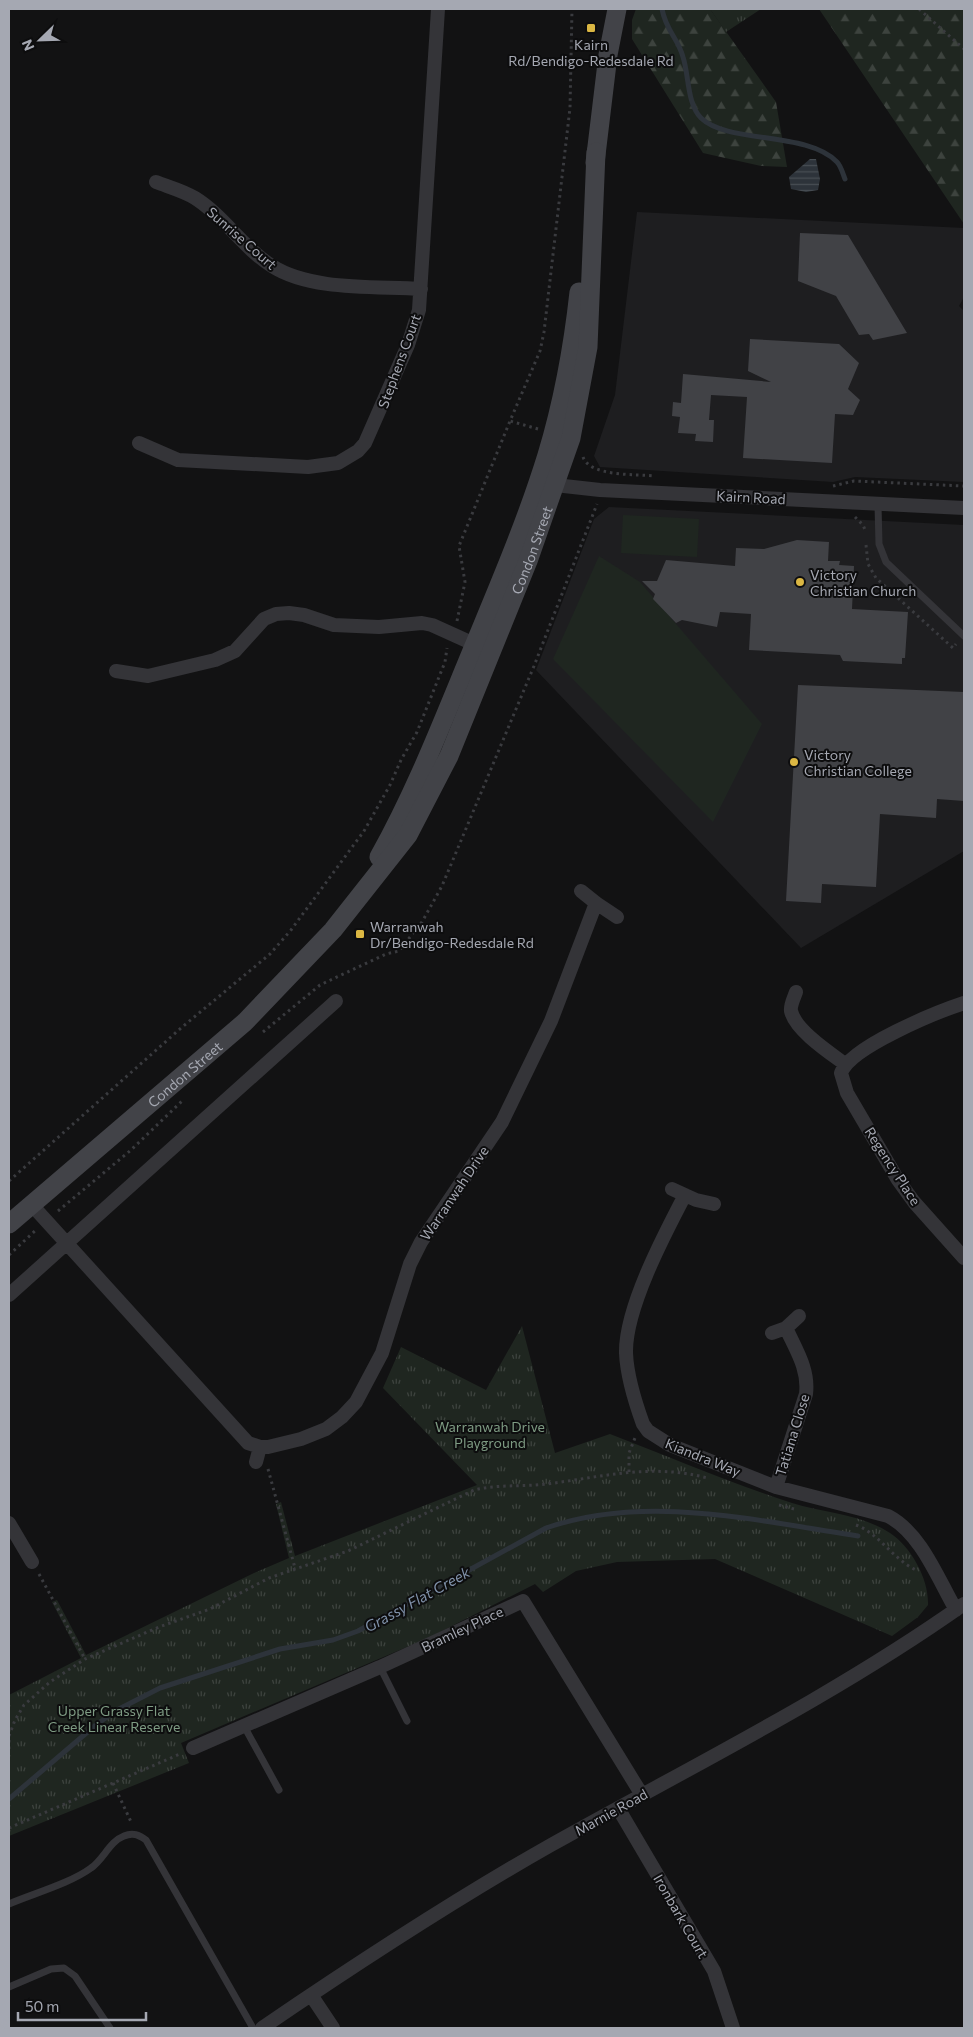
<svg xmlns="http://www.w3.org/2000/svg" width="973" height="2037" viewBox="0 0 973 2037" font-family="Commissioner,sans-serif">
<defs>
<pattern id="grass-tufts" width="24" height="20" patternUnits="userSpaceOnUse" patternTransform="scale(1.25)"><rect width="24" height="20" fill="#1f2620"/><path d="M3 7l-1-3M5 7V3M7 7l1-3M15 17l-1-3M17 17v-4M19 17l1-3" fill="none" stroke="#3d433e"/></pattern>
<pattern id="forest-firs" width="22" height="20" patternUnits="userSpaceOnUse" patternTransform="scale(1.25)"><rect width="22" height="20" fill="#1f2620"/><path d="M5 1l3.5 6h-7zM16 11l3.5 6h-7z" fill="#3d433e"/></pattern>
<pattern id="water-rules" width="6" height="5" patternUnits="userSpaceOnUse" patternTransform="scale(1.25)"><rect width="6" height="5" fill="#2d333a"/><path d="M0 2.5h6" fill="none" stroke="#484e54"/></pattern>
</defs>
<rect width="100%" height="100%" fill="#121213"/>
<path fill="#1e1e20" d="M637,212L964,228V297L959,306L964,311V482L855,477L833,482L600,467L594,456L615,395Z
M609,507L964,525V851L801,948L536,670L594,519Z"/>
<path fill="url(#grass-tufts)" d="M710,9H761L726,32Z
M522,1326L555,1453L610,1434C670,1457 730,1483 792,1503C824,1513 861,1514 890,1533C911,1547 929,1579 928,1605L918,1617L892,1636L715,1559L617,1562L576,1571L543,1592L535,1584L428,1638L181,1743L189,1763L9,1836V1695L81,1658L52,1602L57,1600L86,1655L254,1573L289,1558L276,1504L281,1502L295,1556L477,1485L383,1388L401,1347L486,1390Z"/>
<path fill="url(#forest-firs)" d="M636,9H710L776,102L787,167L761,166L703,153L632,39V20Z
M819,9H964V224Z"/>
<path fill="#1f2620" d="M623,515L699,519L697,557L621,553Z
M599,556L640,582L762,724L713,822L553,659Z"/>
<path fill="url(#water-rules)" d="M810,159H816L820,179L818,190L806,192L791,189L789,177Z"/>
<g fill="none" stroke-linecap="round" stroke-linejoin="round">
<path stroke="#2d333a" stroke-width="5" d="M662,9C666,31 678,38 683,57C689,75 687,104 701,118C728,144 807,131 837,162C841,166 843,174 845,179
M9,1799L97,1724L117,1710L160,1688L280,1649L333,1640L358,1631L546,1528C646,1493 757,1521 858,1536"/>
</g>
<path fill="#414246" d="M800,233L848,235L907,333L873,340L869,334L859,335L836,296L798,281Z
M750,339L839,344L859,363L848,389L860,400L853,415L835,414L832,463L743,458L747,397L711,395L709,420H714L713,442L695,441L696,434L678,433L680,417L672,416L673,402L681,403L683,374L771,382L748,371Z
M797,540L829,542L828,561H840L839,565L854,566L852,609L908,612L905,658H902V664L843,661L840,655L749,650L751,614L720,612L717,627L682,620L676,623L653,599L655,594L642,581H657L666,560L735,566L736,548L764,549Z
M798,685L964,692V801L937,799L936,818L880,814L876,887L822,884L821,903L786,901Z"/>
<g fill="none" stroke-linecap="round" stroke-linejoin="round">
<path stroke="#3a3b3f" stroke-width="3" stroke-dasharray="2.5 4" stroke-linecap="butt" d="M919,9L964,49
M538,429L510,421L540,351L544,332L570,108L572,9
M583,457C590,477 637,474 655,476
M833,486L854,481L964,486
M855,517L863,525L866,532
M866,545L868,564L876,578L953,648L956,644
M457,621L465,582L459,546L510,421
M263,1032L320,985L386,954L399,951L422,922L442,886L534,666L597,504
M9,1181L181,1028L270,954L291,930L364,831L390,785L401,760L417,732L445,662L447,648
M58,1211L131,1150L182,1101
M9,1255L36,1230
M268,1469L295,1568
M629,1472V1453L635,1438
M779,1505L794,1509
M856,1525C880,1534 893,1560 918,1571
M39,1574L85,1659
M9,1749V1736L15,1720L24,1705L50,1682L85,1659L159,1627L210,1609L269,1578L348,1551L474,1490C498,1484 523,1487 547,1484C601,1477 653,1463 707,1478
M113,1783L132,1824
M9,1828L180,1754"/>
<path stroke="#343438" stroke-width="7" d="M878,505L879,544L886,562L964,636
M380,1667L407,1721
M244,1726L279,1790
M9,1904C32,1894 71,1883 91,1868C103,1860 110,1841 124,1836C133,1832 139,1835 146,1840L253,2028
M9,1987L51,1969L64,1968L75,1976L110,2028"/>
<path stroke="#343438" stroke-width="14" d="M156,182C169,187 184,191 195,198C224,216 243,248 272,266C311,291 375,286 421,289
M139,443L178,460L308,467L338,463L358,451L365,443L408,345L419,310L438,9
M546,484L600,490L964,508
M116,671L148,676L215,660L235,651L264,619L276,614L289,613L304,615L334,625L379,627L422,623L432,625L474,644
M596,903L617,917
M796,992C794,998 790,1005 791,1011C795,1030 830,1053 845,1064
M964,1003C937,1012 850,1047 841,1073L847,1093L898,1180L914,1202L964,1258
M672,1189L696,1200L714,1204
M685,1195C664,1235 625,1309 626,1353C627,1376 635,1402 643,1424L648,1431L670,1445L776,1487L888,1516C921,1533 938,1579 956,1610
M31,1204L248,1443L260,1447H268L301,1439L326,1429L342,1417L356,1402L382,1353L410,1264L421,1242L502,1122L551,1021L596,903L581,891
M9,1295L336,1001
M772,1333L786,1328L799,1316
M256,1462L260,1447
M776,1487L806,1394C809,1369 796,1350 786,1328
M9,1523L32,1562
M193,1748L380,1667L523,1601L642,1795
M618,1808L714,1971L733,2028
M311,1995L333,2028
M262,2028C356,1964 452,1901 551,1845C690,1767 834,1696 964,1604"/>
<g stroke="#424348" stroke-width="19">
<path d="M595,163L608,55L617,9"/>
<path d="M379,857C417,789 444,718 474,646C500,583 527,520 547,455C563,402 573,347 579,292"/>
<path id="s1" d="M9,1224L245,1022L333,930L408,835L449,756L528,561L571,438L588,347L596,152"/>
</g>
</g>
<g fill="#dbb743" stroke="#0d0d0e" stroke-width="2">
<rect x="586" y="23" width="10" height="10" rx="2.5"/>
<circle cx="800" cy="582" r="5"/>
<circle cx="794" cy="762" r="5"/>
<rect x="355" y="929" width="10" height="10" rx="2.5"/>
</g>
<g text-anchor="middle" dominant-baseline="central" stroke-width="4" stroke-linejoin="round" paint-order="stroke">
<g font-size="14" fill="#a5a8b2" stroke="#0d0d0e" text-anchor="start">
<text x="591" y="44" text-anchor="middle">Kairn<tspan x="591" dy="16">Rd/Bendigo-Redesdale Rd</tspan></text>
<text x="810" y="574">Victory<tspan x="810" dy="16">Christian Church</tspan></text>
<text x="804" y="754">Victory<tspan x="804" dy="16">Christian College</tspan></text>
<text x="370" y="926">Warranwah<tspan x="370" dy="16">Dr/Bendigo-Redesdale Rd</tspan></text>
</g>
<g font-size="14" fill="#a5a8b2" stroke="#0d0d0e">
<text transform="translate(242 238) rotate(41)">Sunrise Court</text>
<text transform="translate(399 361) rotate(-70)">Stephens Court</text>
<text transform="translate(751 497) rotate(3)">Kairn Road</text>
<text stroke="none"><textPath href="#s1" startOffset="870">Condon Street</textPath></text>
<text stroke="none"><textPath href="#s1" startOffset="231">Condon Street</textPath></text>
<text transform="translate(893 1166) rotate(57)">Regency Place</text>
<text transform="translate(454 1193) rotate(-56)">Warranwah Drive</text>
<text transform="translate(792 1435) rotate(-73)">Tatiana Close</text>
<text transform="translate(703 1457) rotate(22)">Kiandra Way</text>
<text transform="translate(462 1629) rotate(-25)">Bramley Place</text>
<text transform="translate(611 1812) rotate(-29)">Marnie Road</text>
<text transform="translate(681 1916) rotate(60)">Ironbark Court</text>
</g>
<g font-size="14" fill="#7e9b83" stroke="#0d0d0e">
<text x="490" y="1426">Warranwah Drive<tspan x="490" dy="16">Playground</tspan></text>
<text x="114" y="1710">Upper Grassy Flat<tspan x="114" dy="16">Creek Linear Reserve</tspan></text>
</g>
<g font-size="15" font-style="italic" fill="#8092aa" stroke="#0d0d0e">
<text transform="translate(417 1599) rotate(-29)">Grassy Flat Creek</text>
</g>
</g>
<rect width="973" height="2037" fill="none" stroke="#a5a8b2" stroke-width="20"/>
<g transform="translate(40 40) rotate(247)" stroke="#0d0d0e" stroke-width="4" paint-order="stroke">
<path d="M0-4L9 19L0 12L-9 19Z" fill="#a5a8b2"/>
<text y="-8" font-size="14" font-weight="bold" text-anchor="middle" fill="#a5a8b2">N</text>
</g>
<path d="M18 2012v8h128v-8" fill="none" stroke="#a5a8b2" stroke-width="2.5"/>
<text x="25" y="2012" font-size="15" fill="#a5a8b2" stroke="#0d0d0e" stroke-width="4" paint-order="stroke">50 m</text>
</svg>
